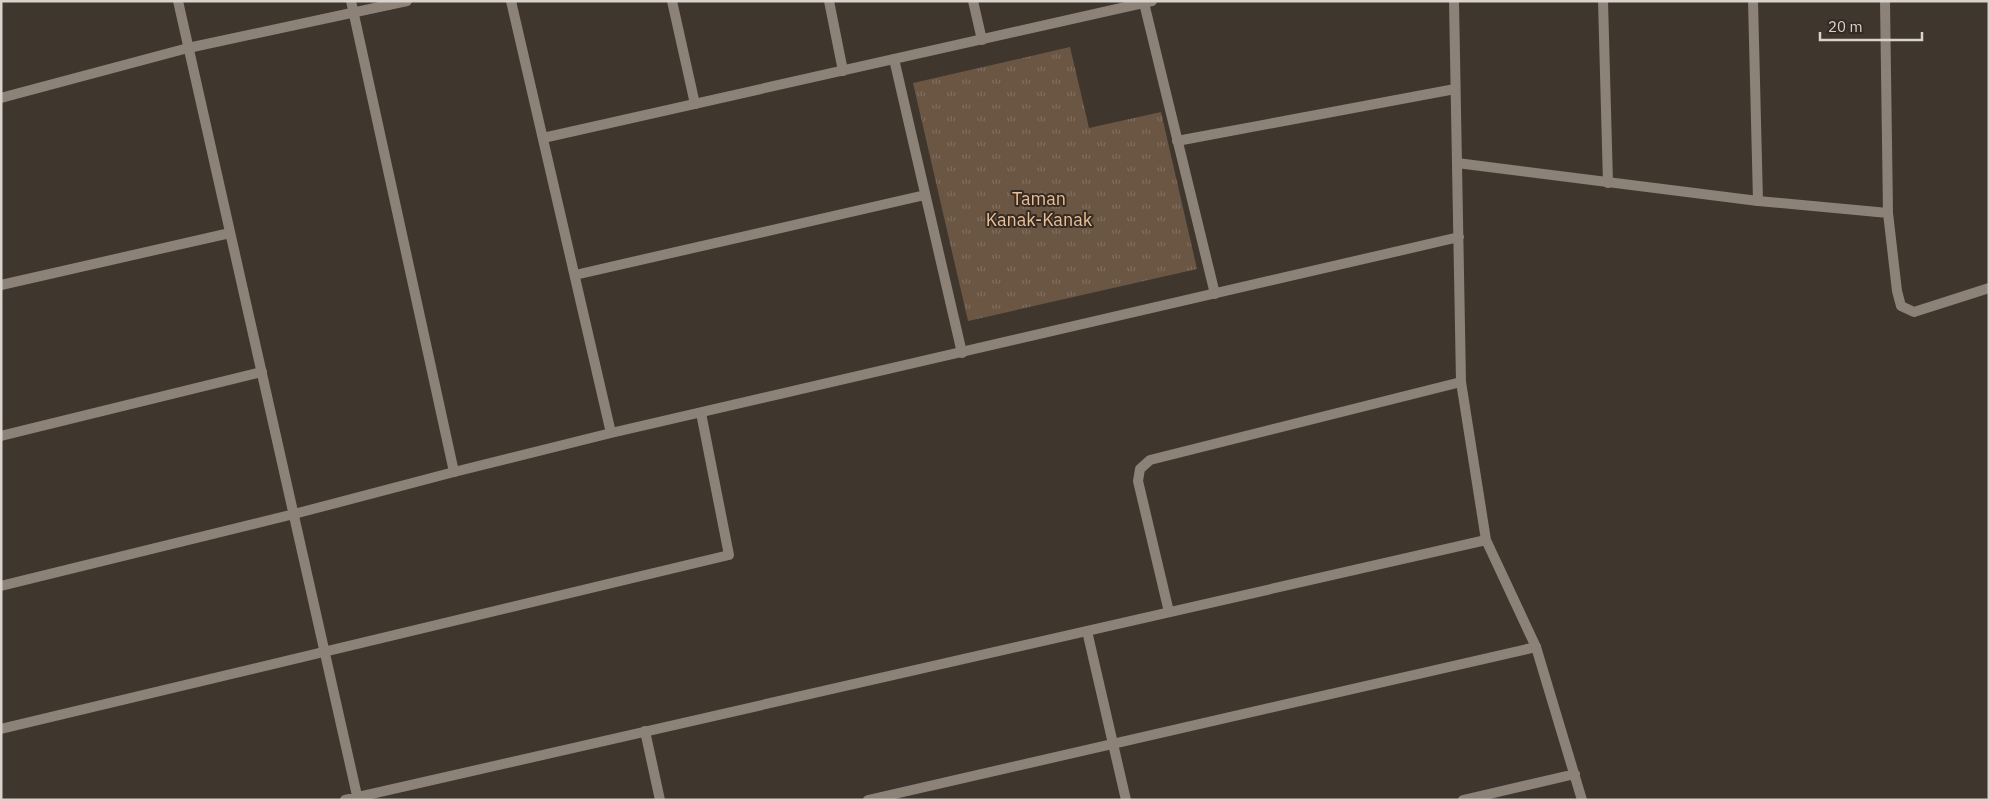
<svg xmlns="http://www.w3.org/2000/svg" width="1990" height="801" viewBox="0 0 1990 801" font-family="'IBM Plex Sans',sans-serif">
<defs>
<pattern id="park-tufts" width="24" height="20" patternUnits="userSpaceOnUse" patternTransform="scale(1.25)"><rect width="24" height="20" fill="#6b5643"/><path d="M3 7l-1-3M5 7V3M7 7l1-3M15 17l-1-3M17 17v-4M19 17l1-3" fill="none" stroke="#806d5d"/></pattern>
</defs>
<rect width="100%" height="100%" fill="#3f362d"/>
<path fill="url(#park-tufts)" d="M1070,47L1089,128L1161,112L1197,269L968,321L913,83Z"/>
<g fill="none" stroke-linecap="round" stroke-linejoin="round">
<path stroke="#8d8277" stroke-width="10" d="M351,1L454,472
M672,1L695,104
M973,1L982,40
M1603,1L1608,183
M1885,1L1888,213
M1144,3L1215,294
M894,59L962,353
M1,98L188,48L407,1
M1177,141L1455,89
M1457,163L1758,201L1888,213L1897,291L1901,306L1914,312L1989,288
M575,275L925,195
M1,436L262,372
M1169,612L1138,481L1140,469L1150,460L1461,382
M1087,631L1126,800
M1,729L729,555L701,413
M645,731L660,800
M868,800L1536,647"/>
<path stroke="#8d8277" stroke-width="10" d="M178,1L358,800
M511,1L611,433
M829,1L843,71
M1454,1L1461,382L1486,540L1536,647L1582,800
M1753,1L1758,201
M543,138L1152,1
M1,285L230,233
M1,586L294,514L454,472L611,433L1459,237
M345,800L1486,540
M1463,800L1575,774"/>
</g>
<g text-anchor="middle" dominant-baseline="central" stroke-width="4" stroke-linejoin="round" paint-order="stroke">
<g font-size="18" fill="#edbf95" stroke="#352b23">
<text x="1039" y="198">Taman<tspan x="1039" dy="21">Kanak-Kanak</tspan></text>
</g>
</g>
<rect width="1990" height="801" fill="none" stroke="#d9d3ce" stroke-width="5"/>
<path d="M1820 32v8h102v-8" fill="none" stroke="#d9d3ce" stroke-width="2.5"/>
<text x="1828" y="32" font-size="15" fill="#d9d3ce" stroke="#352b23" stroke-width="4" paint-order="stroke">20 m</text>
</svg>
